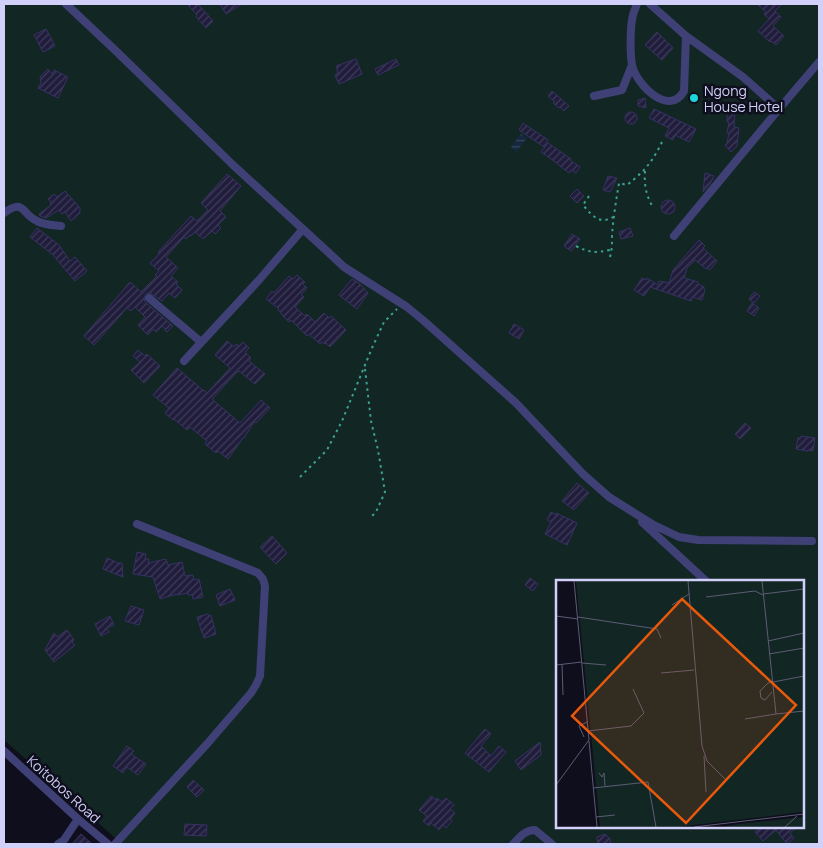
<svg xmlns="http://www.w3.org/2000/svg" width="823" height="848" viewBox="0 0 823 848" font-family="Manrope,sans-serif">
<defs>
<pattern id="water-rules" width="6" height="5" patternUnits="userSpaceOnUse" patternTransform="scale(1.25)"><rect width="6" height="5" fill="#142941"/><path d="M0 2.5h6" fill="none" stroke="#35475d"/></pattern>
<pattern id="building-hatch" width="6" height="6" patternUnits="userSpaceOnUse" patternTransform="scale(1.25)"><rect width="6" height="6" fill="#201c3b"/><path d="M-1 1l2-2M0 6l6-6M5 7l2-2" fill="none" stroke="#3f3c58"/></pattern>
</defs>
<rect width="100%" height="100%" fill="#0f0e1d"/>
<path fill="#122624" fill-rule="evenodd" d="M4,4H819V844H122L4,740ZM557,582H802V827H557Z"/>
<path fill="url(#water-rules)" d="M521,134L527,138L516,152L511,147Z"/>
<path fill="url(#building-hatch)" stroke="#373165" d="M187,4H198L213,21L206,28L196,17L197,15Z
M220,4H242L226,14Z
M757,4H782L775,11L781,17L773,26L784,36L776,45L771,41L770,42L758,31L769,19L764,14L766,12Z
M46,29L55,46L43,52L34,35Z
M657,32L673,48L662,60L645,45Z
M356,59L362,74L339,84L335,75L338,73L336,66Z
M396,59L399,65L378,75L375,69Z
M48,69L52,74L54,70L68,77L58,98L38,88L41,83L40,77Z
M552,91L569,106L564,111L560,107L559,108L553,103L555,102L548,96Z
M645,98L646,108L638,106V100Z
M654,109L696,129L689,142L675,135L673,140L665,136L669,128L649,118Z
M735,111L734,127L739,128L737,146L731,152L725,145L727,143L729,133H727L729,122H727V112Z
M625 118a6 6 0 1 1 12 0a6 6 0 1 1-12 0Z
M523,123L548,140L544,147L519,130Z
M548,143L571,159L570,160L580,167L576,173L571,170L569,173L560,166L558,164L541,152Z
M705,173L714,176L710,184L703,192Z
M227,174L241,186L220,211L226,217L218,225L221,228L215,234L212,231L203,239L195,232L191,236L190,235L186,239L184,237L166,257L178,268L171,276L178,282L176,284L182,290L175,298L169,293L162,301L150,293H147L144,297L145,302L173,326L167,332L162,326L156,332L153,329L148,335L138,325L145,317L135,307L131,311L127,308L94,345L84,336L130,282L141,292L157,276L155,275L159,271L150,263L159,254L158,252L191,216L197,221L208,210L201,203Z
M608,176L617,178L610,192L603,190Z
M577,189L584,196L577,203L570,196Z
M65,191L80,208V213L71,221L65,212L62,214L59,210L46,218L40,216L39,214L51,205L50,203L51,202L48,199L54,194L57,197Z
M661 207a7 7 0 1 1 14 0a7 7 0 1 1-14 0Z
M37,228L59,245L70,261L75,257L87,271L75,281L52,254L30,237Z
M630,228L633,236L621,239L619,232Z
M572,234L580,239L571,251L564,246Z
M699,240L705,246L703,248L717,261L710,270L707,268L706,269L695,260L687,268L684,278L698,282V284L704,287V289L705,290L702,300L692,297L691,301L650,287L644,296L634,290L642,278L646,280L647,278L658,285L659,281L669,283L673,270Z
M297,275L305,282L303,284L307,288L301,295L304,297L295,307L305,316L307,314L315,322L324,313L329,318L331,316L346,330L330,347L326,343L325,344L322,342L320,344L309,334L307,336L291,320L289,322L281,314H282L278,310L279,309L266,299L272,291L274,293L289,276L293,279Z
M352,279L359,283L368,293L357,309L339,295Z
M754,292L760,296L754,303L749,299Z
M752,303L759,308L754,316L747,311Z
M514,324L524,330L519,339L509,333Z
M227,341L234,347L236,344L239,346L243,342L249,348L245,352L251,358L249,361L265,374L255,384L239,371L238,372H237L213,398V400L240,423L261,400L270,408L256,423L254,422L244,438H243L228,459L218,451L216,453L205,444L207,441L190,427L187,430L174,419L173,420L165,413L169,408L153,395L177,368L204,391V390L207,393L230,368L215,355Z
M138,350L145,356L147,354L160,366L144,383L131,370L140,362L133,356Z
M745,423L751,428L740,439L735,434Z
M801,436L815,438L813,451L808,450V451L796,449L798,438H801Z
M577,483L589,493L574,510L562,501Z
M551,512L556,515V513L577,523L567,545L545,534L551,522L547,520Z
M272,536L287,553L276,564L260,547Z
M137,552L146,554L145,559H149L148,563L166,559L168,565L182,562L185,576L193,575L194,580L199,579L203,597L193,599L192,595H188V593L177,595V594L160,599L153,577L133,574Z
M107,558L118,563H122L123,577L103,569Z
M530,578L538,584L533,591L525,585Z
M230,589L235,600L220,606L216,595Z
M131,606L144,610L139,625L125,621Z
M208,614L209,616L211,615L216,634L204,638L203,633H202L197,617Z
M110,616L114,625L107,628L109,632L101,636L95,624Z
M67,630L74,640L72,642L75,645L54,662L45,650L54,633L57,637Z
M485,729L491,734L481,746L491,756L499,746L506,752L489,772L465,753Z
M540,742L541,755L521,770L515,761Z
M127,746L134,751L131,754L146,764L138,775L127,767L123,773L113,766Z
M193,780L204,790L197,797L187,787Z
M431,796L436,800L437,798L442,802L446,798L454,805L450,809L455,813L450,819L452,821L446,828L443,825L439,830L431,823L429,826L423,821L427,816L419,810Z
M185,824L207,825L206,836L184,835Z
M761,827H797L790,833L794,838L787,844L776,830L763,841L755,832Z
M81,834L92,844H72Z
M605,834L610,839L611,844H598L597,837Z"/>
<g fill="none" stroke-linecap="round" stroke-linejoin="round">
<path stroke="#3ba293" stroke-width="2" stroke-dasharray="2.5 4" stroke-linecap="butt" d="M645,171C644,184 646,196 653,207
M589,196L583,205C592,216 600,225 613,217
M576,246C590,253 596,253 610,250L611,249
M610,257C612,250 612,244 612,236C613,219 616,201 619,183L627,185C645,171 653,161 663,140
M365,369L371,421L378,450L385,492L376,512L372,516
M300,477L327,450L342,421L372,348L384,322L397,309"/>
<path stroke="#3f4176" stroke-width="8" d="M66,4L116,51L233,165L328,252L344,267L407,307L424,321L516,403L583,474L609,497L652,524L679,537L698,540L812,541
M637,4C636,7 634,11 633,15C630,26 630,53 632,65C636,84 669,118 684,91L686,36
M650,4L686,36L743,77L779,109L819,62
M594,96L622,90L632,65
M4,213C25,198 21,214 37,221C44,225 53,225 61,226
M674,236L779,109
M149,298L201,342
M184,361L259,280L303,229
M642,522L707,582
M4,751L78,819L108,844
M58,844L64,840L78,819
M115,844L207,744L251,693L256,685L260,676L265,586L263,579L258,573L137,524
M513,844C520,837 525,830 535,830L552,844"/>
</g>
<circle fill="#1bd6da" stroke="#0f0e1d" stroke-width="2" cx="694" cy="98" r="5"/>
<g text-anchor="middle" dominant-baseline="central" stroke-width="5" stroke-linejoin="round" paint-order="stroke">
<g font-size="14" fill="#d1d0f9" stroke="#0f0e1d" text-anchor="start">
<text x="704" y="90">Ngong<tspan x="704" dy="16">House Hotel</tspan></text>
</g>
<g font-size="14" fill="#d1d0f9" stroke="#0f0e1d">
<text transform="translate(64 789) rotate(42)">Koitobos Road</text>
</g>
</g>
<g transform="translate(556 580)">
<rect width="248" height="248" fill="#0f0e1d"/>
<path d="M247,237V247H167L183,244Z" fill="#122624"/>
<path d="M20,1H247V232L121,247H44Z" fill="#122624"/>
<path fill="none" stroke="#5d5c75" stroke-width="1" d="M132,1L146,166L151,181L169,199M206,1L220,134L248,131M207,14L248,9M150,17L199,11L207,15M116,25L133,14M0,36L22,39M22,37L101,49L105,58M212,61L248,53M213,74L248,68M26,83L50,85M6,84L7,115M0,85L26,82M105,93L138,90M216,112L209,120L205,118L204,111L212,103L248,96M189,139L220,134M32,151L75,146L88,133L77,109M28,157L23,146L31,142M33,161L41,247M148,176L150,212M43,193L46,197L48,193L49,206M0,205L33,160L18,1M37,208L92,202L100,247M40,237L59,235M138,247L248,234M229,247L241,236"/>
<path fill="#e8590c" fill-opacity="0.15" stroke="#e8590c" stroke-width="2.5" d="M126,19L240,125L130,243L16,136Z"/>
<rect width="248" height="248" fill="none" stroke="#d1d0f9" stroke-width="2.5"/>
</g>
<rect width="823" height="848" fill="none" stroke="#d1d0f9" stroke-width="10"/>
</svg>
